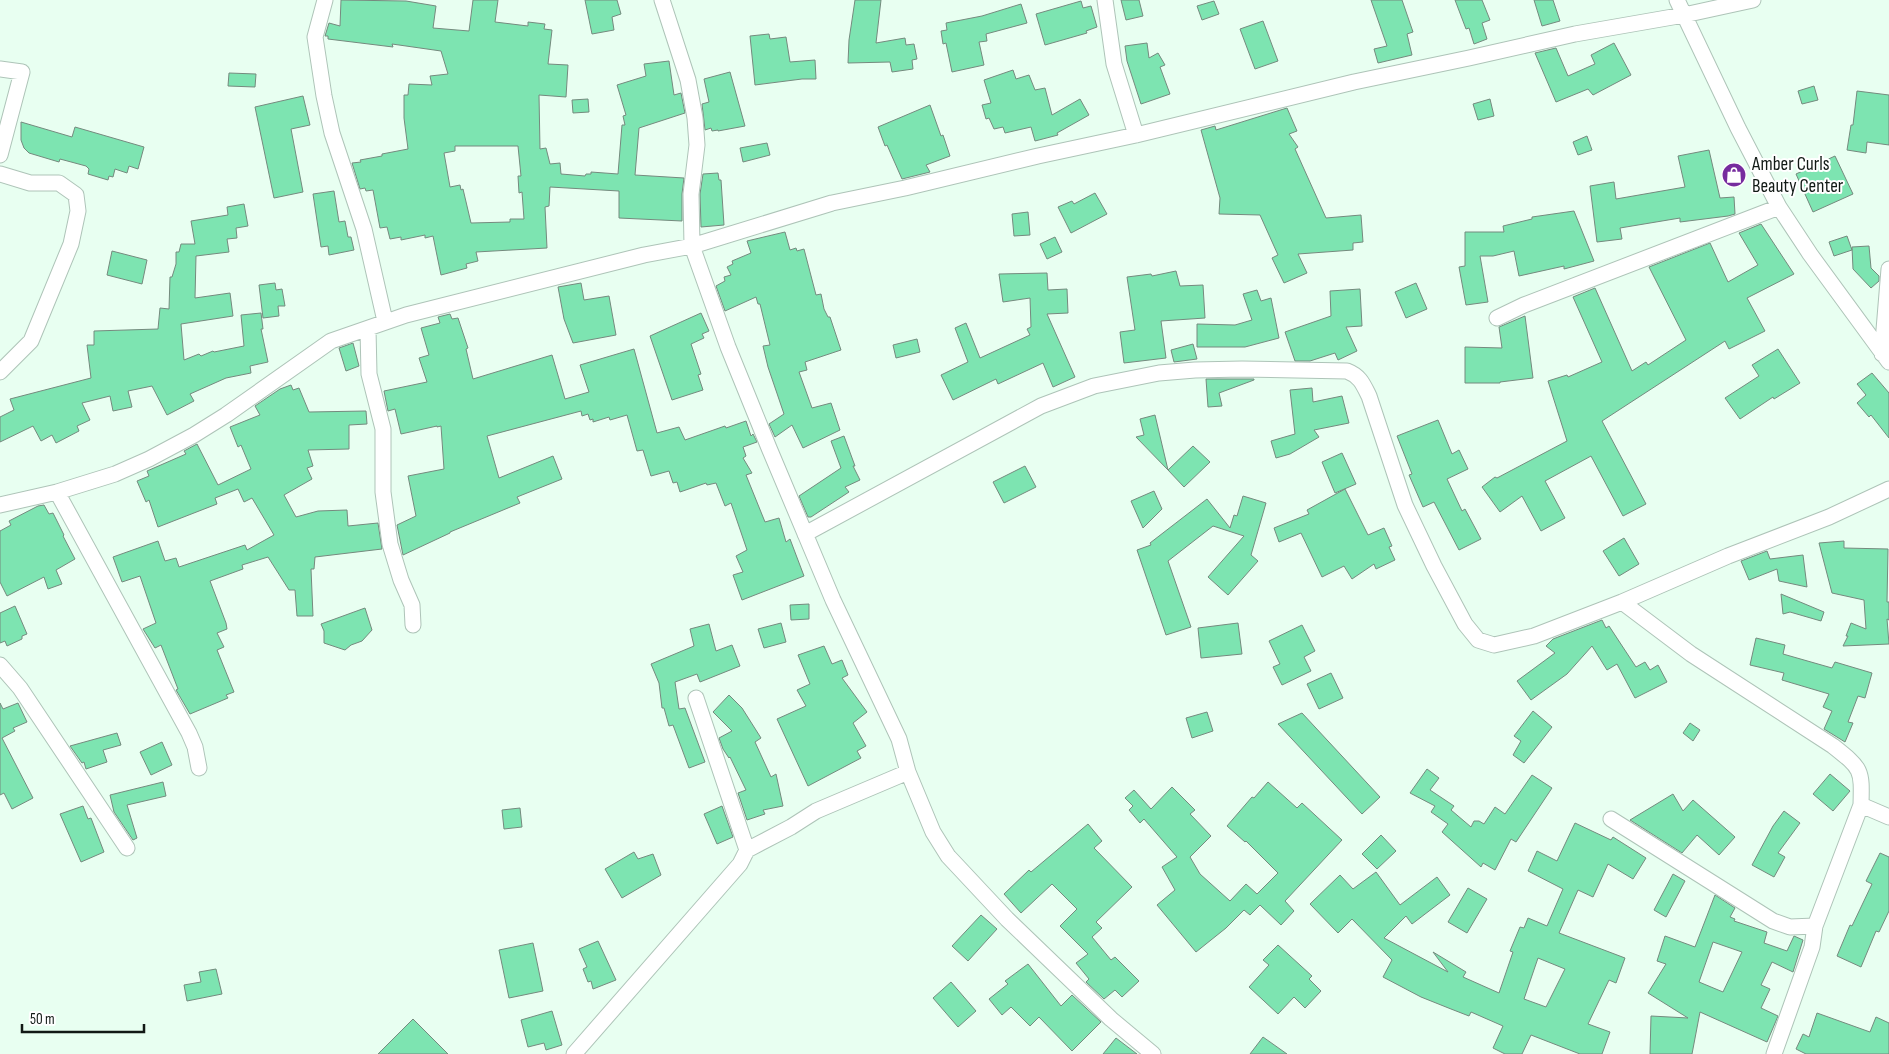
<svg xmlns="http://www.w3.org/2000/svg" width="1889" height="1054" viewBox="0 0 1889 1054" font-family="'Sofia Sans Condensed',sans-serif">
<rect width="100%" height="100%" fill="#e8fff1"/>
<path fill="#7de4b1" stroke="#758a7e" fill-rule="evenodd" d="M341,0L406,1L436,6L433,28L469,31L473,0H498L495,22L528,26V22L545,24L544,29L552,30L548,64L568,65L566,97L539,95L540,149L546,148L550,164L560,163L561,174L585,176L586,174H591V172L618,174L622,125H625L623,116L626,115L617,85L646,76L644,64L669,61L674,95L681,93L685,113L639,128L635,175L684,178L682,194V221L619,218V191L550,187L549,206L545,207L547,248L476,252L478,261L466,264L467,268L441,275L433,236L425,238V235L401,240V237L390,239L387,227L380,228L373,190L366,191L365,188L360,189L352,163L361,162L360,160L382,156V154L408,149L404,118V95H408L409,84L432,85L430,76L448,74L441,51L392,44L393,47L328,39V36H325L329,23L340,26ZM455,146H518L521,176H518L519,193L522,192L524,219H510V222L471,223L463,189L461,190L460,185L450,187L444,153L455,151Z
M585,0H617L621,14L612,17L614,30L592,34Z
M855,0H881L876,43L905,38L906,45L914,44L917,59L912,60L913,69L892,72L890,62L848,63L849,40Z
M1121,0H1139L1143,16L1126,20Z
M1371,0H1402L1413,32L1407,34L1412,55L1378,63L1374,49L1387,46Z
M1455,0H1482L1490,20L1482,23L1487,39L1474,44L1469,28L1466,29Z
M1534,0H1553L1560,21L1542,26Z
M1081,1L1083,8L1091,6L1097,27L1086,31L1087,33L1045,45L1036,14Z
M1214,1L1219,14L1202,20L1197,6Z
M1021,4L1027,23L986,34L987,41L979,42L984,65L952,72L946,43L943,44L941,31L947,30L946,23L982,16Z
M1263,21L1278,61L1255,69L1240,29Z
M769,34L770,39L786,37L790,62L815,60L816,79H802L755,85L750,36Z
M1147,43L1149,58L1158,53L1165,65L1160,67L1170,94L1141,104L1127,61L1125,46Z
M1614,43L1631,75L1593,95L1588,89L1556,102L1535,53L1556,48L1568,76L1595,64L1591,55Z
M1013,70L1016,79L1029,75L1035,90L1045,88L1052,115L1080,99L1089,115L1057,133L1058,135L1035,141L1031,127L1005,133L1003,127L994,129L989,118L986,119L982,105L991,103L984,80Z
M730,72L745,126L718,131V130L712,131L711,128L705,130L702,104L709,102L704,79Z
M229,73L256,74L255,87L228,86Z
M1814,86L1818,100L1802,104L1798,91Z
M1857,91L1889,95V145L1867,142L1866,153L1847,150L1851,125H1853Z
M303,96L310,125L291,129L303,192L274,198L255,107Z
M588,99L589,112L573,113L572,100Z
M1490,99L1494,116L1478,120L1473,104Z
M930,105L941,136L943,135L950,156L926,165L930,172L902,179L887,145L885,146L878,127Z
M1287,108L1297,131L1289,134L1298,147L1295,149L1326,218L1361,215L1363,242L1353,243V250L1298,254L1307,273L1284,283L1272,258L1278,255L1260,215L1219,214L1220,198L1201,130L1215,126L1216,130Z
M21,122L72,137L75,127L144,147L138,169L129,166L127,173L115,169L113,177L109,176L108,180L88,174L89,169L86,166L60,159L59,162L29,153L24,148L21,140Z
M1587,136L1592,150L1578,155L1573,142Z
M767,143L770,155L743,162L740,148Z
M1709,150L1720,198L1734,197L1735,214L1728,216L1680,222V218L1620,228L1622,239L1597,242L1590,186L1614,182L1616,199L1685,187L1678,156Z
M1835,156L1853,194L1813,212L1796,174Z
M718,173L719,180H721L724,225L701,227L700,194L703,174Z
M334,191L339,222L345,221L348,237H351L354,250L329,255L328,246L321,247L313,194Z
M1095,193L1107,214L1071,233L1058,207L1072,201L1074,204Z
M244,204L248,226L236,228L237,238L227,239L229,252L196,256L195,298L230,293L233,316L181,324L184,360L199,354L201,356L213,351L214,352L244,346L241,315L261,313L263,329H261L268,362L250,366L251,373L226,378L190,394L194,401L167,415L152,386L128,391L132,407L113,411L110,396L82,403L90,420L77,426L79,431L56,443L52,435L41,441L33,426L0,442V417L14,410L10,399L91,378L87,345H94V331L158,329L160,308L169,309L170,277H172L176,264V252H179L181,244H195L191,221L228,215L227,207Z
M1574,211L1594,261L1564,269V266L1519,276L1514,251L1493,256H1480L1488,302L1466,305L1459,267L1465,266V232H1504L1503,226L1532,219V217Z
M1028,212L1030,235L1014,236L1012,214Z
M1761,224L1794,274L1747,298L1765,331L1729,349L1725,341L1602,421L1646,504L1623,516L1591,456L1545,481L1565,518L1541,531L1522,496L1500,512L1482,487L1495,477L1497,478L1567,441L1548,381L1567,375L1568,377L1602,362L1573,297L1595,288L1632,371L1646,362L1648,365L1686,340L1649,267L1710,243L1728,282L1758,265L1739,233Z
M785,232L790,250L796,248L797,251L804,249L816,295L821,294L824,309L828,317H830L841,350L805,362L807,370L799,372L812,408L831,403L840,430L803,448L792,425L775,437L769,424L784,414L768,367L763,346L770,345L760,304H758L756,297L725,311L716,286L725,281L724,277L731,275L727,267L733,264L732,261L751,253L747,241Z
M1847,236L1852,250L1834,256L1829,242Z
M1055,237L1062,252L1047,259L1040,244Z
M1869,246L1871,268L1879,276V281L1871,288L1853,269L1852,247Z
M112,251L147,260L142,284L107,275Z
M1176,271L1180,286L1203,285L1205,318L1161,321L1166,358L1124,363L1120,332L1135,330L1127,277L1151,274L1152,276Z
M1047,273L1048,290L1067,289L1068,313L1047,314L1075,377L1053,387L1043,363L998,384L996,379L953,400L941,375L968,362L955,328L966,323L980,358L1030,335L1027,329L1031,327L1030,298L1003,302L999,274Z
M275,283L276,290L282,289L285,306H278L279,316L263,318L259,285Z
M581,283L584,300L609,296L616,335L573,343L564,319L558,287Z
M1416,283L1427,309L1406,318L1395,292Z
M1360,289L1362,326L1346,327L1357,351L1338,360L1335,353L1310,361H1295L1285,332L1331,316L1330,291Z
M1257,290L1261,301L1271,298L1279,338L1245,347H1197V324L1235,325L1252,320L1243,294Z
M701,313L709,331L702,334L704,338L691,344L701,374L698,375L703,390L672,400L650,336Z
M450,314L452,319L458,318L468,348L466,349L473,379L552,355L565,399L589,392L580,365L634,349L657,433L679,427L685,440L725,426L726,428L746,421L751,436L753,434L757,442L743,447L746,456L743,458L752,473L746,475L765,522L779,518L786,542L790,539L804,576L742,600L733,575L743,572L736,556L747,550L731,503L725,506L716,483L707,485L706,483L680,492L677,482L673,483L669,471L651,476L643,450L637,451L627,415L610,420L609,417L593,422V419L590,420L588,414L582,416L581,411L487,436L499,478L553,456L562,479L517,497L520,503L450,532V533L403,555L397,525L416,516L408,476L444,469L441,426L437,427V426L401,434L395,409L388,411L384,391L427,382L419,358L429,355L421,328L440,323L438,317Z
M1525,316L1533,378L1500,382V383H1465V347L1502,348L1499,327Z
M917,339L920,352L896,358L893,345Z
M353,343L359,366L346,371L339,348Z
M1193,344L1197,359L1174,362L1171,350Z
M1778,349L1800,383L1774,399L1773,397L1740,419L1725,398L1759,376L1752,365Z
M1872,373L1889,393V438L1871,415L1869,417L1857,403L1866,395L1857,384Z
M1206,379H1254V380L1219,393L1222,406L1208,407Z
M291,385L293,390L299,388L309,412L366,411L367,424L349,425V449L308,450L313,466L307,468L312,479L284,495L296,517L318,511L347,510L348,526L378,523L382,549L315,557L314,569H311L313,616H297L295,590H289L268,557L242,565L243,569L210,581L226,623L227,629L217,633L224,647L217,650L234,692L226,695L228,698L190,714L176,690L178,689L161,645L155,648L143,629L156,623L140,576L122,582L113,557L158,541L165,561L176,558L179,567L245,545L247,550L274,535L252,498L244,502L238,489L215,498L217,504L158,527L149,500L146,502L137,481L149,476L147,471L186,454L184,451L197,444L218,485L251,469L241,445L238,447L230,427L260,415L255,406L280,389Z
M1312,388L1313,402L1342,396L1349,423L1314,430L1319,437L1290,454L1276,458L1271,441L1295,434L1290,390Z
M1155,415L1168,470L1136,437L1144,435L1140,419Z
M1438,420L1452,454L1459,450L1468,469L1447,479L1462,511L1465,509L1481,539L1459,550L1434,502L1423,507L1409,475L1412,474L1397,436Z
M844,436L855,466H853L860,480L845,487L849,492L811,517H808L799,496L841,468L831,441Z
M1193,446L1210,462L1184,487L1168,470Z
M1342,453L1356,484L1335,493L1322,462Z
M1025,466L1036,487L1004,503L993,482Z
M1345,489L1368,535L1384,528L1392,546L1389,547L1395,560L1376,569L1374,564L1352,579L1344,566L1322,577L1301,533L1279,542L1274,528L1309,514L1307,510Z
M1154,491L1162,509L1143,528L1131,501Z
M1243,496L1266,503L1251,555L1258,561L1228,595L1208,577L1244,536L1213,526L1168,561L1191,627L1166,635L1137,550L1151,545L1150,543L1207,499L1230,528L1234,515L1237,516Z
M44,505L49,514L53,513L64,535L63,536L75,559L56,570L62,584L48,589L44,577L7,596L0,582V531L11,525L9,521L38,506Z
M1624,538L1639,564L1619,576L1603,551Z
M1844,541V548L1888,549L1887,602H1889V620L1887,619L1889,644L1843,646L1848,636H1846L1851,623L1866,629L1864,600L1832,593L1819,543Z
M1767,551L1770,559L1803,555L1807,587L1779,581L1777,569L1749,580L1741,561Z
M1781,594L1824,612L1821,621L1790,612L1783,614Z
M809,604V619L791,620L790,605Z
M15,606L27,634L22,636V639L7,646L5,641L0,643V613Z
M365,608L372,630L362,641L351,645L345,650L324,643V631L321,624Z
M1602,620L1606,628L1609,626L1636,667L1645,662L1650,670L1658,665L1667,682L1635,698L1617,664L1607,670L1592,646L1567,674L1531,700L1517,681L1555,653L1546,646L1553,639Z
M781,623L786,642L764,648L758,629Z
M1238,623L1242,654L1201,658L1198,628Z
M709,624L716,651L732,645L740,666L700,682L697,674L675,682L679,709L685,708L705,762L689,768L673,725L669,726L664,708H662L659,683L651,664L694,646L690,629Z
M1302,625L1315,651L1304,657L1311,671L1282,685L1273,667L1280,664L1269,641Z
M1756,638L1785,645L1783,654L1832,668L1835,662L1872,673L1865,698L1858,696L1848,722L1853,723L1845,742L1824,729L1832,711L1823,707L1829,694L1782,680L1784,673L1750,665Z
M824,646L832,664L842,660L848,675L842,678L867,712L853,723L866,746L857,751L861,758L808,786L777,719L806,706L797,690L810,684L798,655Z
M1331,673L1343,698L1319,709L1307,684Z
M729,695L742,708L761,738L755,742L771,777L776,774L783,806L763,810L765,814L747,820L738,793L746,790L730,757L729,758L723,749L719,738L732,731L713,712Z
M0,703L3,709L18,703L27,722L13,728L15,731L2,738L33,798L12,809L4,793L0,795Z
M1533,711L1552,727L1524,763L1513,755L1521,741L1514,736Z
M1207,712L1213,731L1192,738L1186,718Z
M1302,713L1380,797L1362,814L1278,724Z
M1690,723L1700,730L1693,741L1683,733Z
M117,733L121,745L103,750L107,762L86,769L84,762L82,763L70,746Z
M162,742L172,765L151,775L140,752Z
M1427,769L1439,778L1430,790L1454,806L1451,810L1471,827L1474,821H1479L1484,824L1495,807L1505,814L1532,775L1552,788L1516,842L1511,839L1495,870L1483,863L1481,867L1442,832L1448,824L1431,812L1435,806L1410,793Z
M1830,774L1850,791L1833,811L1813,794Z
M163,782L166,796L127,805L137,838L133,840L114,812L110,795Z
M1268,782L1297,808L1302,803L1342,840L1285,901L1294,911L1281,925L1260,905L1250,915L1244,910L1226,928L1196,952L1157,905L1175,890L1162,867L1177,857L1144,819L1140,823L1129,810L1133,806L1125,798L1134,790L1151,809L1172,787L1195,810L1190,814L1211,836L1190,857L1200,874L1230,901L1246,884L1257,894L1278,873L1246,841L1245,842L1227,826L1252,797L1254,798Z
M1673,794L1683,811L1693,800L1735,837L1719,855L1697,835L1682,853L1630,820Z
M83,806L88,819L91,818L104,852L81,862L60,814Z
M722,806L733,837L717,844L704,814Z
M520,808L522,827L504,829L502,810Z
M1784,811L1800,823L1778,853L1785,857L1774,877L1752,865L1773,826Z
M1575,823L1611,840L1613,837L1646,858L1633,879L1608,864L1593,897L1578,890L1559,933L1625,958L1616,983L1609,980L1588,1024L1610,1032L1602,1054H1580L1531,1035L1522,1054H1505L1493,1048L1503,1026L1471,1012L1469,1016L1451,1009L1421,997L1383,977L1392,960L1352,919L1338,933L1310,904L1340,875L1353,889L1376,872L1400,905L1437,877L1450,895L1412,924L1406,916L1384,938L1448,972L1433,952L1466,972L1463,977L1499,993L1513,952L1510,951L1520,927L1524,928L1528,918L1547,926L1563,889L1528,871L1537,851L1557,861ZM1538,958L1565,969L1546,1007L1524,999Z
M1088,824L1102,841L1094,848L1132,887L1096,922L1102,928L1092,937L1111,960L1115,957L1139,981L1122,997L1115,990L1104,999L1086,982L1089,979L1076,963L1088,954L1060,926L1077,909L1052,884L1021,913L1004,894L1029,870L1031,872Z
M1381,835L1396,851L1377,869L1362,854Z
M634,852L638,859L653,854L661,875L622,898L605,869Z
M1880,853L1889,857V911L1879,932L1876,931L1861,967L1837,956L1850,925L1852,926L1872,884L1866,881Z
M1673,874L1685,881L1666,917L1654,910Z
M1468,888L1487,899L1467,933L1448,922Z
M1715,895L1735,908L1730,917L1735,919L1734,921L1767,932L1764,943L1787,951L1794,936L1803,940L1793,972L1772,962L1761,985L1770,989L1761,1008L1778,1016L1773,1028L1767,1042L1700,1012L1692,1054H1650L1651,1016L1688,1018L1648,993L1666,964L1657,961L1665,936L1695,947ZM1713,942L1742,952L1723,992L1699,982Z
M981,915L997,929L968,961L952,946Z
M598,941L616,980L593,989L591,981L588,982L583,969L587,967L579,949Z
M533,943L543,991L509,998L499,950Z
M1278,945L1312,976L1309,979L1321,991L1305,1008L1294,997L1278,1014L1249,987L1269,965L1263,960Z
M1028,964L1061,1006L1072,995L1101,1022L1072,1051L1039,1017L1030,1026L1011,1007L1002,1015L989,999L1008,984L1005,981Z
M216,969L222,994L187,1001L184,985L201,982L199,972Z
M951,982L976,1011L958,1027L933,998Z
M552,1011L562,1045L546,1050L544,1043L528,1047L521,1020Z
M1817,1013L1870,1032L1876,1017L1889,1023V1054H1806L1796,1049L1803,1034L1809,1037Z
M413,1019L448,1054H378Z
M1263,1037L1287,1054H1250Z
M1116,1038L1137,1054H1103Z"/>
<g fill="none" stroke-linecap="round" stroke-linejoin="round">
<defs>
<path id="minor" d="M325,0L315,37L324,96L332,133L364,229L385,321
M662,0L688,80L695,118L697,145L691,194L692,246L728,347L769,448L833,600L899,739L908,772L933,832L948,856L1007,919L1111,1019L1153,1054
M1105,0L1114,64L1136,135
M1677,0L1738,128L1779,207L1810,254L1889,362
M0,69L22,72L0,155
M0,174L30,183H59L76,195L78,211L71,244L31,341L0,372
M1497,318L1524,305L1779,207
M368,329L369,374L383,429V492L390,544L401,580L412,605L413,625
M1882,354L1889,269
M57,492L189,733L195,747L199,768
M0,505L57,492L115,474L149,459L194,435L226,415L331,341L406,315L644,255L692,246L832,203L905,188L1038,156L1136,135L1354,82L1469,58L1575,34L1684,15L1753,0
M805,534L1041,406L1094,386L1159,373L1195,370L1242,369L1347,371C1360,376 1363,384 1369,396L1405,505L1434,566L1465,624L1478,640L1494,645L1534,636L1622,602L1728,556L1829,517L1889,489
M1622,602L1691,654L1833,746C1862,769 1862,769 1861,805L1889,817
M0,665L20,688L127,848
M696,698L747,850
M1611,819L1773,921L1790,927L1815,926L1861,805
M574,1054L740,864L747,850L791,827L816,811L908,772
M1774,1054L1812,947L1815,926"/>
</defs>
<use href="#minor" stroke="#aec4b8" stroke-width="17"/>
<use href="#minor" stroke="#fff" stroke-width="15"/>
</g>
<defs>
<symbol id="shop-disc" viewBox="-11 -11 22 22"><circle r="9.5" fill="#762c9e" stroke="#fff"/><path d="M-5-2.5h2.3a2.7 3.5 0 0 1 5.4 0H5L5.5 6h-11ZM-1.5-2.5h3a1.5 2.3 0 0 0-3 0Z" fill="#fff"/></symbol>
</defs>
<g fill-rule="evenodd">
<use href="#shop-disc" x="1720" y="161" width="28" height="28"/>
</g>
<g text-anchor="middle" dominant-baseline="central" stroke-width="4" stroke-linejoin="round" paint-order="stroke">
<g font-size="19" fill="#111915" stroke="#fff" text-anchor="start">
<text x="1752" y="164">Amber Curls<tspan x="1752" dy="22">Beauty Center</tspan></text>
</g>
</g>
<path d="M22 1024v8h122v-8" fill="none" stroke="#111915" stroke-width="2.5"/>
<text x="30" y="1024" font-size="15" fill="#111915" stroke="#ffffff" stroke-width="4" paint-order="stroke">50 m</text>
</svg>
